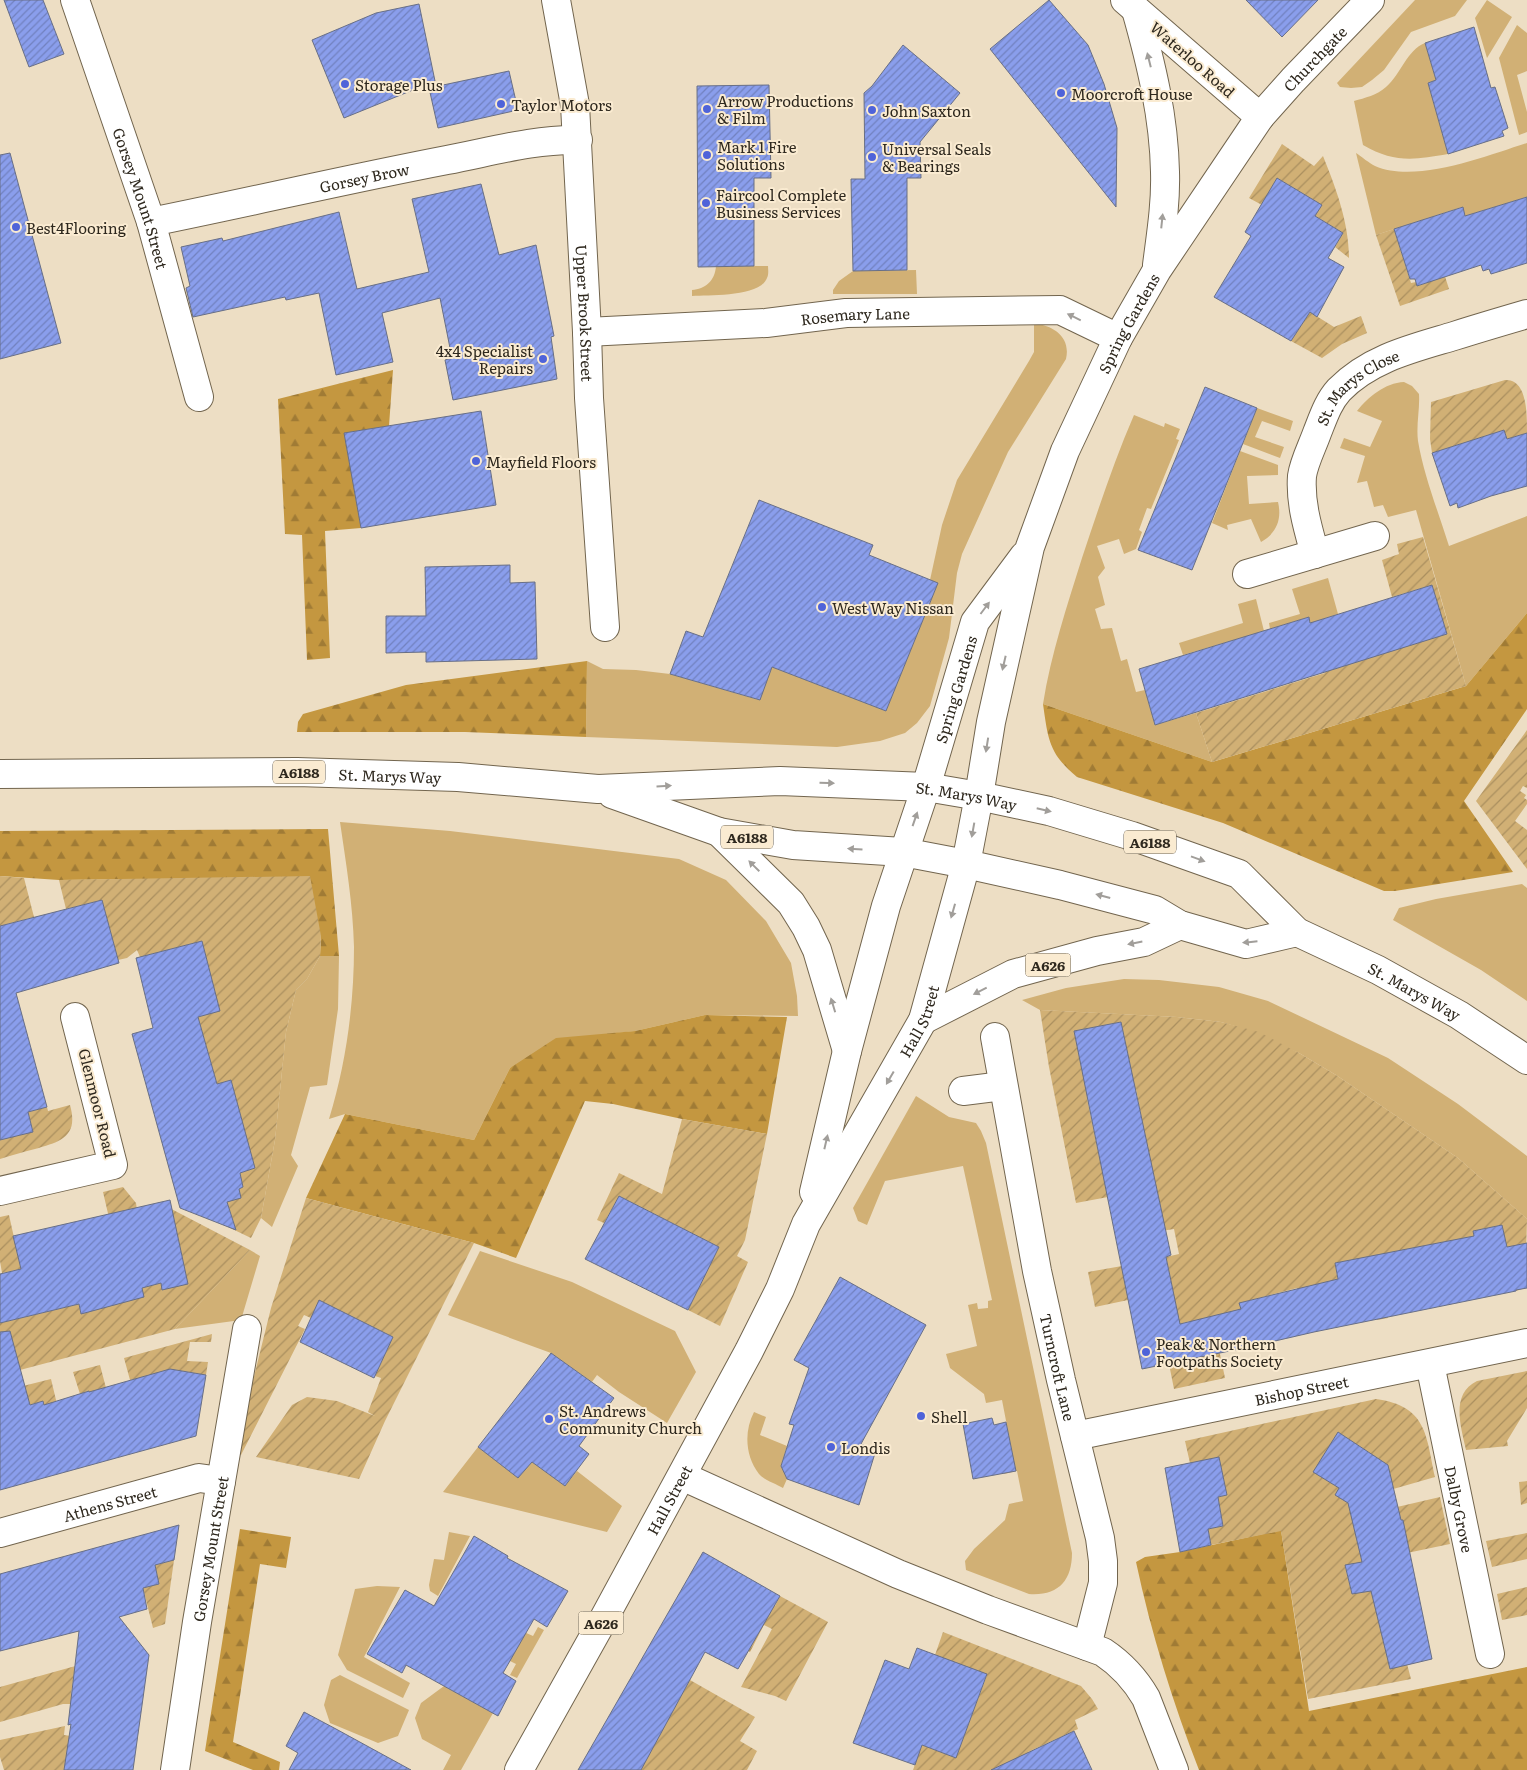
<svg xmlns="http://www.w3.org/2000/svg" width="1527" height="1770" viewBox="0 0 1527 1770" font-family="Literata,serif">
<defs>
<pattern id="forest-firs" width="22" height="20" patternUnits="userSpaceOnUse" patternTransform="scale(1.25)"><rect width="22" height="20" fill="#c49740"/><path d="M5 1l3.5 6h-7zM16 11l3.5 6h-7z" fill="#a07b35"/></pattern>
<pattern id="garden-furrows" width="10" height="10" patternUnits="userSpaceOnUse" patternTransform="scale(1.25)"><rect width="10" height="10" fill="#d1b075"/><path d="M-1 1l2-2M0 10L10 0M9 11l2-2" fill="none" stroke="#aa8f5f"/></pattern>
<pattern id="building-hatch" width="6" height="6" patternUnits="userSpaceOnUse" patternTransform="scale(1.25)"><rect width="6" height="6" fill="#8a9eec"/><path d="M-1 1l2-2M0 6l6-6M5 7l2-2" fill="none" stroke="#7181bf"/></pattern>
</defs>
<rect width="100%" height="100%" fill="#eddec4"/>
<path fill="#d1b075" d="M1415,0H1467L1455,16L1411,32L1384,70L1372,80L1362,87L1351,88L1340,87L1337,83Z
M1487,0L1512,17L1487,58L1475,18Z
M1517,25L1527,33V71L1517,75L1527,112V132L1519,135L1499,58Z
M1425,43L1436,80L1428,83L1448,154C1414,160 1394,163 1363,145L1354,101C1365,98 1377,95 1386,87C1401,74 1407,50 1425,43Z
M1527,143V197L1465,216L1462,207L1376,235L1356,153C1362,157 1369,163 1375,166C1416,184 1486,156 1527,143Z
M716,266H768C768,269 769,274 767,278C760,297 710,295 692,296V290C705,289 715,281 716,266Z
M916,270L917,294H833V290L839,281L853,271Z
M1034,323C1054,326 1071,337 1066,359L1008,452L962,554L957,573L949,638L944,656L930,706L917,723L905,733L880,741L837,747L586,737L587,661L603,669L636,670L670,674L759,700L772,667L886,711L938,583L930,580L942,525L957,480L1029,361L1034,352Z
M1404,382L1412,386L1419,394C1420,409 1416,425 1418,441C1424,476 1438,511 1449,546L1527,516V613L1466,686L1416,510L1388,517L1383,505L1374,507L1367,481L1357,483L1365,456L1340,448L1344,438L1370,447L1382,421L1357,411C1368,397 1385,383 1404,382Z
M1257,408L1293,421L1290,431L1262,421L1255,437L1284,447L1280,458L1243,444Z
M1134,415L1164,427L1165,423L1180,429L1176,439L1179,440L1151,509L1147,508L1139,530L1142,532L1136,549L1124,554L1119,539L1097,546L1105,568L1098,577L1105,605L1095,609L1101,629L1112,628L1121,661L1127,659L1136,692L1145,690L1155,725L1196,713L1212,762L1043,704C1051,654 1067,606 1082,558C1098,510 1114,461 1134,415Z
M1240,451L1278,465V475L1247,476L1249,504L1278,502C1282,519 1277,533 1261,542L1251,519L1227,525L1228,530L1212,523Z
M1328,578L1338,614L1320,620L1313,632L1309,617L1270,629L1269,623L1300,614L1292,589Z
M1256,599L1264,631L1183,655L1179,643L1243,623L1238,604Z
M340,822L450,831L679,859L726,880L766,921L791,963L797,996L798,1016L705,1015L635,1031L599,1035L510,1068L474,1140L345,1114L329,1119C346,1064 354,1005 354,947C353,905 346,863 340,822Z
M1522,884L1527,888V1001L1481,970L1393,920L1399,908L1436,899Z
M320,956H339L338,1009L327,1085L310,1087L291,1155L298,1166L272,1227L261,1218L275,1140L286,1032L296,990L307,979Z
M1124,979L1159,980L1219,987L1268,1001L1388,1058L1458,1104L1527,1156V1219L1458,1158L1336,1075L1299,1053L1238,1027L1221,1022L1177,1017L1040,1010L1022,1000L1066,988Z
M916,1096L949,1117L976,1123L981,1131L986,1143L1072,1553C1072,1581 1058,1596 1029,1594L966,1570L965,1561L974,1549L1005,1520L1009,1504L1023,1501L1017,1471L1004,1474L1001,1460L1013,1457L1002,1400L986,1403L984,1394L950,1368L946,1354L977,1346L968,1305L977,1303L978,1309L988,1308V1301L992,1300L963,1166L885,1181L867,1225L858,1221L853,1208Z
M250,1250L260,1256L241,1320L175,1329Z
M480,1251L572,1282L675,1331L696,1372L667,1423L619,1392L597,1375L592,1382L551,1353L448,1315Z
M754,1412L766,1417L760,1435L787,1446L781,1466L787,1479L783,1488C776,1484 764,1480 759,1474C745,1456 744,1431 754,1412Z
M478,1447L518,1478L532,1462L565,1486L577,1471L622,1506L607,1532L443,1492Z
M449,1532L470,1536L438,1596L430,1591L429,1585L434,1559L444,1560Z
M377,1586L400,1587L364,1657L410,1683L403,1698L347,1670L338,1655L355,1589Z
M538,1627L544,1630L517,1678L510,1675L516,1664L508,1660L524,1632L533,1636Z
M340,1675L409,1710L398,1736L378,1743L330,1723L324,1705L331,1680Z
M444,1686L493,1713L461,1770H443L451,1755L422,1739L415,1718L421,1703Z"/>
<path fill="url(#forest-firs)" d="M393,370L389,426L345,433L361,528L325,531L330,658L307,660L302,535L285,534L278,399Z
M1527,613V709L1464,801L1513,872L1395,891H1384L1223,823L1077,777C1049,754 1048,739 1043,704L1212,762L1466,686Z
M587,661L586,737L465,732H297L298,722L303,714L406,685Z
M328,829L339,956H320L321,936L148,879L59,880L0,876V831Z
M705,1015L787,1017L767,1134L682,1119L613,1104L585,1101L516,1258L474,1243L306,1198L345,1114L474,1140L510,1068L556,1038L635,1031Z
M240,1529L291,1537L286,1568L260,1564L233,1742L280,1762L279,1770H253L205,1751Z
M1281,1530L1309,1711L1527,1667V1770H1199C1173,1703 1151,1633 1136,1562L1145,1557L1180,1552Z"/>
<path fill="url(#garden-furrows)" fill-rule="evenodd" d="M1282,144L1314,166L1323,156C1336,188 1349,223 1349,258L1335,247L1343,233L1315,216L1322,205L1277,178L1262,205L1249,198Z
M1394,229L1411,283L1416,282L1418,286L1426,283L1442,267L1449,289L1400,306L1376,235Z
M1310,312L1334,327L1361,316L1367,333L1342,344L1322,358L1291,341Z
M1505,380C1527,379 1527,412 1527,433L1507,439L1504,430L1432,453L1430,439L1431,402Z
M1423,537L1466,686L1212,762L1196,713L1325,673L1313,632L1446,634L1432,585L1392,597L1382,560L1399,554L1397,544Z
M1527,730V788L1523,786L1520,791L1526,795L1524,798L1527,800V804L1515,821L1527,830V869L1476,801Z
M0,876L24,878L34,917L0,926Z
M310,876L321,936L320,956L307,979L296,990L286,1032L275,1140L261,1218L251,1238L226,1226L234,1223L227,1202L239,1189L243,1187L240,1173L254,1168L231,1080L217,1084L198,1017L211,978L202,941L140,957L137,950L127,958L118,960L102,900L66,909L59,880Z
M1040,1010L1177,1017L1221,1022L1259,1032L1299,1053L1336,1075L1458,1158L1527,1219L1525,1288L1516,1291L1502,1225L1473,1231L1477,1253L1449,1259L1458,1303L1447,1305L1377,1272L1388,1318L1377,1320L1364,1258L1335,1263L1338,1281L1318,1331L1308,1333L1297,1288L1240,1303L1249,1344L1212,1316L1225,1378L1174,1389L1169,1364L1198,1357L1190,1321L1180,1324L1128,1300L1095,1307L1088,1272L1122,1266L1172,1287L1166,1257L1179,1254L1174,1229L1161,1231L1102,1167L1108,1197L1076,1203L1049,1067ZM1121,1022L1133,1082L1075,1031ZM1136,1089L1147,1146L1099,1156L1087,1098Z
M70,1105C79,1137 60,1142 35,1149C23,1152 12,1155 0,1159V1140L33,1131L28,1112L47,1107L48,1111Z
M682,1119L767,1134L745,1240L737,1256L748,1262L720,1326L688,1310L719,1247L619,1196L604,1223L597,1220L619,1173L662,1194Z
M123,1187L136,1203L137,1210L116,1248L103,1192Z
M306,1198L474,1243L385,1421L359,1479L256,1457L292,1405L307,1397L337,1401L375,1416L368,1412L381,1378L375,1376L393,1337L319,1301L311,1318L304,1315L298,1326L305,1329L241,1455L235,1453L271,1308Z
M158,1202L250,1250L175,1329L20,1370L15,1350L0,1353V1323L79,1304L81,1314L142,1288L186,1276L181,1252L170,1255Z
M9,1215L21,1269L2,1273L0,1261V1217Z
M212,1334L211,1342H190L187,1361L208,1362L206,1375L183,1371L130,1380L124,1358Z
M100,1365L111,1407L90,1395L88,1391L80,1394L73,1372Z
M1527,1371V1408L1507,1441L1508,1446L1466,1450C1461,1427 1450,1394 1477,1381Z
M51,1379L61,1421L49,1424L43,1401L29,1405L23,1386Z
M1376,1399C1427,1406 1426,1435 1435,1477L1369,1496L1389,1466L1338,1432L1339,1488L1336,1494L1367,1514L1440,1497L1450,1544L1345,1566L1352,1594L1416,1581L1377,1614L1390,1668L1407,1664L1411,1679L1308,1699L1281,1531L1211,1545L1208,1529L1223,1526L1218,1497L1227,1495L1219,1458L1190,1463L1185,1441Z
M1527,1481V1503L1521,1505L1519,1482Z
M1527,1533V1559L1492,1567L1486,1541Z
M174,1560L165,1624L153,1628L143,1588L159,1584L155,1565Z
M1527,1587V1615L1502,1620L1497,1594Z
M780,1596L828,1622L786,1701L775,1696L741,1687L772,1629L764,1625L750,1652L716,1633L761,1599L775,1606Z
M943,1632L1081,1686L1092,1699L1098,1709L1075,1720L1078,1729L1028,1752L1035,1770H913L922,1745L956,1757L987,1675L935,1655Z
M97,1660L74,1674L71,1694L92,1697L72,1704H63L0,1722V1687Z
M690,1680L755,1717L740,1741L757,1751L747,1770H640Z
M65,1726L64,1735L71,1736L64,1770H4L0,1757V1740Z"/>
<path fill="url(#building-hatch)" stroke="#686f86" d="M4,0H43L64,54L29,67Z
M1049,0L1088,45L1104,84L1117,128L1116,207L990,49Z
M1246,0H1318L1282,37Z
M419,4L435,81L344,118L312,40L376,13Z
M1474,27L1491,88L1495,87L1508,128L1502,131L1504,136L1448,154L1428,83L1436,80L1425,43Z
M903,45L960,93L920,142L921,178H907V270L853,271L851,179H865L864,93L872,86Z
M509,71L518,110L438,128L429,88Z
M769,85L771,178H754V266L698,267L697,86Z
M10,153L61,343L0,359V155Z
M1277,178L1322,205L1315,216L1343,233L1328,258L1344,267L1317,317L1310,312L1291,341L1214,297L1251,236L1245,232Z
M481,184L499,255L536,245L554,336L551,337L557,379L453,400L445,360L452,358L440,298L382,313L393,362L336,375L319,293L286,300L285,297L193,317L186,288L190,286L181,247L222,238L223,241L339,212L357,289L429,272L412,199Z
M1527,197V263L1491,274L1489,269L1483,271L1481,265L1417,286L1415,279H1410L1394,229L1463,207L1465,216Z
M1205,387L1257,408L1192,570L1138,550Z
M481,411L496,505L361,528L344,433Z
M1504,430L1507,439L1527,433V486L1491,496L1458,508L1457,503L1450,506L1432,453Z
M759,500L873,545L869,555L938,583L886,711L772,667L760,700L670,674L686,631L703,637Z
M510,565V583L535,582L537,659L426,662V652L386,653V616H426L425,567Z
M1432,585L1447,634L1155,725L1139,669L1309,617L1310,623Z
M102,900L119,963L16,993L47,1107L28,1112L33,1132L0,1140V926Z
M202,941L220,1011L198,1017L217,1084L231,1080L255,1168L240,1173L243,1187L239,1189L241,1198L227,1202L236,1230L180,1208L132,1034L153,1028L136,958Z
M1121,1022L1171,1255L1166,1257L1180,1324L1241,1309L1239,1303L1338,1279L1335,1263L1474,1236L1473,1231L1502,1225L1507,1247L1527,1243V1288L1516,1290V1291L1314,1332L1249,1347L1142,1369L1074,1031Z
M619,1196L719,1247L688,1310L585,1259Z
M170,1200L188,1284L162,1290L161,1283L142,1288L144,1297L81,1314L79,1304L0,1323V1274L21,1269L13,1236Z
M840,1277L926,1325L861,1444L876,1450L859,1505L787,1479L781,1466L794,1425L789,1424L809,1368L794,1360Z
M319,1300L393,1337L374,1378L300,1342Z
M10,1331L30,1405L43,1401L44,1405L89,1391V1392L170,1369L206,1375L196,1436L0,1490V1332Z
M551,1353L614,1398L579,1446L589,1454L565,1486L532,1462L518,1478L478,1447Z
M992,1418L994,1425L1006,1422L1016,1471L973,1479L963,1424Z
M1338,1432L1388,1465L1401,1520H1403L1432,1659L1390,1669L1371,1591L1352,1594L1345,1565L1362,1562L1348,1503L1335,1495L1339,1488L1313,1472Z
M1219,1457L1227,1495L1218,1497L1223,1526L1208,1529L1211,1545L1180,1552L1165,1468Z
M179,1525L174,1560L155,1565L159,1584L143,1588L147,1609L119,1617L149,1655L133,1770H64L71,1724L68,1725L79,1631L0,1651V1574Z
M474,1536L508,1556L507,1558L568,1591L547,1627L534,1619L503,1673L516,1681L498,1716L406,1665L402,1673L367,1654L405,1590L434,1606Z
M703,1552L780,1596L738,1669L705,1652L641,1770H578Z
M917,1648L987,1674L956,1758L922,1745L915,1765L853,1743L885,1660L909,1669Z
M304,1712L336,1729L411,1770H289L298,1753L286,1746Z
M1074,1731L1092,1770H991Z"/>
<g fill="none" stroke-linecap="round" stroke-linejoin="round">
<defs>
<g id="street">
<path id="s1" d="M75,0L151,222L199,397"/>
<path id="s2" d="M556,0L575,105L587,332L589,398L605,627"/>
<path id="s3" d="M1260,117L1293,80L1370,0"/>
<path id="s4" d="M151,222C250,202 348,179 447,160C490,152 534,139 578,140"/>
<path id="s5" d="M587,332L766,323L846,313L1060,310L1118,338"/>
<path id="s6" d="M1315,554C1308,529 1300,503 1302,476C1304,462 1312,447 1317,433C1323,418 1328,402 1339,390C1370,358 1414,348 1454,336C1479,328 1503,321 1527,314"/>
<path d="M1247,574L1375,536"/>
<path id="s7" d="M995,1037L1037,1271L1061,1380L1100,1538L1103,1561V1583L1087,1646"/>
<path d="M963,1091L1003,1086"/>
<path d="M0,1191L113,1165L75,1017"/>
<path id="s8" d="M1430,1364L1490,1654"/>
<path id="s9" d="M1075,1436L1527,1343"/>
<path d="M682,1476L898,1574L988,1610L1103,1652C1121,1664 1135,1679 1146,1698L1174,1770"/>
<path id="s10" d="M0,1533L199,1478L221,1481"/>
<path id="s11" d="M175,1770L197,1622L247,1329"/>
</g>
<g id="secondary">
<path d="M1136,10C1151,63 1164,117 1165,172C1166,203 1161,234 1157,265"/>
<path id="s12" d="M926,787L975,622L1024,556"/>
<path id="s13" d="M979,796L991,722L1030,547L1065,451L1118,338L1157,270L1260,117L1125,0"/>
</g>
<g id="primary">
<path id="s14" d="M0,774L297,772L458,777L598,789L780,781L926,787L979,796L1049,811L1132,836L1239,874L1297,932L1378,970L1459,1015L1527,1060"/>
<path d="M612,794L719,832L793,845L903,852L966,864L1060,885L1155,910L1180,925L1246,944L1297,932"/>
<path d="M719,832L791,903L806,927L817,950L847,1051"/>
<path d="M923,1020L1013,974L1097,951L1144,942L1180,925"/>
<path d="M814,1192L847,1051L886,906L926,787"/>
<path id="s15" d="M519,1770L603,1620L749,1351L780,1289L806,1224L923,1020L966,864L979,796"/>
</g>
</defs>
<use href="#street" stroke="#72654e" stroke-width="30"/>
<use href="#secondary" stroke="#72654e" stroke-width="30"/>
<use href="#primary" stroke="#72654e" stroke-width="30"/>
<use href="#street" stroke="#fff" stroke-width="28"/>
<use href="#secondary" stroke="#fff" stroke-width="28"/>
<use href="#primary" stroke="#fff" stroke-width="28"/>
</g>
<defs><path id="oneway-solid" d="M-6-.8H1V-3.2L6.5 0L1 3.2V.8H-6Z" transform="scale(1.25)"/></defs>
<g fill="#a19e9a">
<use href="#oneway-solid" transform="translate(1149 60) rotate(-104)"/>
<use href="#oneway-solid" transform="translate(1162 221) rotate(-84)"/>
<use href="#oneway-solid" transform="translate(1074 317) rotate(-154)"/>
<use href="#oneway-solid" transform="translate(985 608) rotate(-53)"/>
<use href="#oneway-solid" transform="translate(1004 663) rotate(103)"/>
<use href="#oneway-solid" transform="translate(987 745) rotate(99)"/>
<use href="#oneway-solid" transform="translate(827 783) rotate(2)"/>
<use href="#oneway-solid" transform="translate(664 786) rotate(-3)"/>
<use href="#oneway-solid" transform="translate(1044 810) rotate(13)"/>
<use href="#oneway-solid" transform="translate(915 819) rotate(-71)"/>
<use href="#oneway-solid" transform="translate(973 830) rotate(100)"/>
<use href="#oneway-solid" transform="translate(855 849) rotate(-176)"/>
<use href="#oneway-solid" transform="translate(1198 859) rotate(20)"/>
<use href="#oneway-solid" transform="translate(754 866) rotate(-135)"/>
<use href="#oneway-solid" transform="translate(1103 896) rotate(-165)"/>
<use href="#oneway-solid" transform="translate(953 911) rotate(106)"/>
<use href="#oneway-solid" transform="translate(1250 942) rotate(174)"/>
<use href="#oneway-solid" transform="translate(1135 943) rotate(169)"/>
<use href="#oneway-solid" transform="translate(980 991) rotate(153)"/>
<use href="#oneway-solid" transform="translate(833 1005) rotate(-107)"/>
<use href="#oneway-solid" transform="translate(890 1078) rotate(120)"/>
<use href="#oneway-solid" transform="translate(826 1142) rotate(-77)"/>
</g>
<g fill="#4f63d9" stroke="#faebd1" stroke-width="2">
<circle cx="345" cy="84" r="5"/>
<circle cx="1061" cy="93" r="5"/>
<circle cx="501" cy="104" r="5"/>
<circle cx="707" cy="109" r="5"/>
<circle cx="872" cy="110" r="5"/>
<circle cx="707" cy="155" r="5"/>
<circle cx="872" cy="157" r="5"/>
<circle cx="706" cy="203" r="5"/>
<circle cx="16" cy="227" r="5"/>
<circle cx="543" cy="359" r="5"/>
<circle cx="476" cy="461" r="5"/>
<circle cx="822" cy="607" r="5"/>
<circle cx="1146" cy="1352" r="5"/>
<circle cx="921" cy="1416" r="5"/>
<circle cx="549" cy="1419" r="5"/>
<circle cx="831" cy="1447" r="5"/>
</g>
<g text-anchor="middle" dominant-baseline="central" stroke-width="4" stroke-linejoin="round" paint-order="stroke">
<g fill="#faebd1" stroke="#6b6254" stroke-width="1">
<rect x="273" y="760.5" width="52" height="23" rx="4"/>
<rect x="721" y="825.5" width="52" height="23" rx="4"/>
<rect x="1124" y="830.5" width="52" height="23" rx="4"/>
<rect x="1025.5" y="953.5" width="45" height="23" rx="4"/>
<rect x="578.5" y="1611.5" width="45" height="23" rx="4"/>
</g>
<g font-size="14" font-weight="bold" fill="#2e281e">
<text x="299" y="772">A6188</text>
<text x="747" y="837">A6188</text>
<text x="1150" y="842">A6188</text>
<text x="1048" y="965">A626</text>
<text x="601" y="1623">A626</text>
</g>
<g font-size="15" fill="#2e281e" stroke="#faebd1">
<text stroke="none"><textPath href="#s3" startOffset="80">Churchgate</textPath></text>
<text transform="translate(1193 59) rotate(41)">Waterloo Road</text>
<text stroke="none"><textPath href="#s4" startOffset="218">Gorsey Brow</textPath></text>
<text stroke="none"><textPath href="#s1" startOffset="209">Gorsey Mount Street</textPath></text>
<text stroke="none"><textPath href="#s2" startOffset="315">Upper Brook Street</textPath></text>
<text stroke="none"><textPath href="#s5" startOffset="269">Rosemary Lane</textPath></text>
<text stroke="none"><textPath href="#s13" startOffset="499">Spring Gardens</textPath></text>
<text stroke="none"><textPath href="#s6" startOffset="189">St. Marys Close</textPath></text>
<text stroke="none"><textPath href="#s12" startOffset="102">Spring Gardens</textPath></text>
<text stroke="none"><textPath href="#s14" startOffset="390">St. Marys Way</textPath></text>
<text stroke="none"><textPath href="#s14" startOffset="968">St. Marys Way</textPath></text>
<text stroke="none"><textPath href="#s14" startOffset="1466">St. Marys Way</textPath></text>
<text stroke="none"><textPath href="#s15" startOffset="850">Hall Street</textPath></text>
<text transform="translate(98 1103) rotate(76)">Glenmoor Road</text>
<text stroke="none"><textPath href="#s7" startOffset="336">Turncroft Lane</textPath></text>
<text stroke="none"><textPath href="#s9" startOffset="231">Bishop Street</textPath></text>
<text stroke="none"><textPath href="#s15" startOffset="309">Hall Street</textPath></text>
<text stroke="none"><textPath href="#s10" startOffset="114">Athens Street</textPath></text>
<text stroke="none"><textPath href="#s8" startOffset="148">Dalby Grove</textPath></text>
<text stroke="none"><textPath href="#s11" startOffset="224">Gorsey Mount Street</textPath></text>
</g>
<g font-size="15" fill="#2e281e" stroke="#faebd1" text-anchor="start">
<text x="355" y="84">Storage Plus</text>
<text x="1071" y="93">Moorcroft House</text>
<text x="717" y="100">Arrow Productions<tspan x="717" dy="17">&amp; Film</tspan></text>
<text x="511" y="104">Taylor Motors</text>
<text x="882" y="110">John Saxton</text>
<text x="717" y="146">Mark 1 Fire<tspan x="717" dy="17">Solutions</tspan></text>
<text x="882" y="148">Universal Seals<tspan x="882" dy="17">&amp; Bearings</tspan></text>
<text x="716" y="194">Faircool Complete<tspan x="716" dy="17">Business Services</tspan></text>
<text x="26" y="227">Best4Flooring</text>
<text x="533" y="350" text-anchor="end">4x4 Specialist<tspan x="533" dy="17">Repairs</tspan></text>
<text x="486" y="461">Mayfield Floors</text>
<text x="832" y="607">West Way Nissan</text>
<text x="1156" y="1343">Peak &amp; Northern<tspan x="1156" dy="17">Footpaths Society</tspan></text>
<text x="559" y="1410">St. Andrews<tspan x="559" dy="17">Community Church</tspan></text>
<text x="931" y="1416">Shell</text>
<text x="841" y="1447">Londis</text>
</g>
</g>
</svg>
